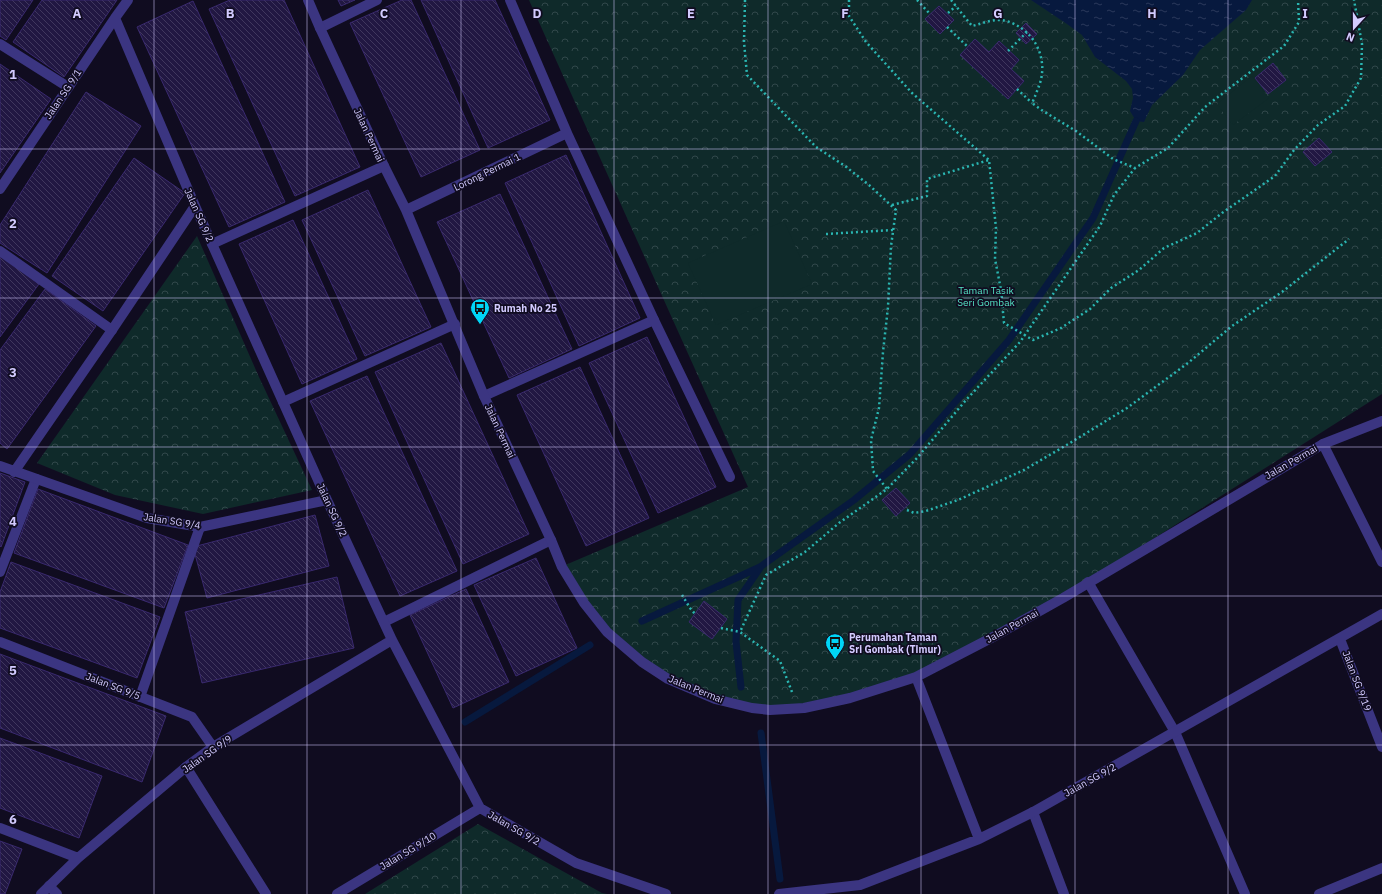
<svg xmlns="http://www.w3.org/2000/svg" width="1382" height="894" viewBox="0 0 1382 894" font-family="'IBM Plex Sans',sans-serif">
<defs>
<pattern id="forest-crowns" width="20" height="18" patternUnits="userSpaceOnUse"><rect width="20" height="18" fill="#0f2a2a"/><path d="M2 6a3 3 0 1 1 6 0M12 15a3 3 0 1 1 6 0" fill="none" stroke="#31484a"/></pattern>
<pattern id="water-ripples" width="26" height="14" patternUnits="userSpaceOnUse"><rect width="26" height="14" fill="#07193e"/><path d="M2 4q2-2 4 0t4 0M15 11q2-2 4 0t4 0" fill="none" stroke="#2a395b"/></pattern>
<pattern id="building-back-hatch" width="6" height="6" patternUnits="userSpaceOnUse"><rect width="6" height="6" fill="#211742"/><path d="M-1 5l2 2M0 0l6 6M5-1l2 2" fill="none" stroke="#40375e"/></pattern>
</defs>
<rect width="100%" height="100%" fill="#100c20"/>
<path fill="url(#forest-crowns)" d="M529,0H1382V394L1063,596L913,674L850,698L765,709L706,692L653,668L603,626L563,566L748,487Z
M197,236L259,377L312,490L203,514L115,495L37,463Z
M478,824L602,893L607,894H365Z"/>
<path fill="#0f2a2a" d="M1252,76L1269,98L1233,125L1217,104Z
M784,221L812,284L716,325L688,263Z"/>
<path fill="url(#water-ripples)" d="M1031,0H1252L1246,10L1200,50L1183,75L1152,105L1144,122L1136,121L1130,111L1133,98L1132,89L1126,81L1095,57L1082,35L1067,24Z"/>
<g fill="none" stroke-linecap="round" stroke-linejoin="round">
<path stroke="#07193e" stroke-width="7" d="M642,621L760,567L854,500L910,454L1009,340L1093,218L1136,121
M741,687L736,642L738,600L760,568
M465,722L590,645
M761,733L780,879"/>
</g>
<path fill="url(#building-back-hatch)" stroke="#39296e" d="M0,0H33L6,40L0,36Z
M42,0H117L64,77L13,42Z
M230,0H284L360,167L295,196L209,9Z
M338,0H355L341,6Z
M402,0H411L480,150L421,177L350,23Z
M421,0H495L550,120L488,148Z
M193,1L285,202L229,227L137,27Z
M939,6L954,20L940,34L925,19Z
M1026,23L1037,34L1026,44L1016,33Z
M975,39L989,52L999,41L1019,60L1011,69L1024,81L1008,99L960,55Z
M1273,63L1286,80L1268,94L1255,78Z
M0,64L51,99L0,173Z
M86,92L141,126L47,273L0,243V225Z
M1319,138L1332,152L1315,166L1303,152Z
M566,155L640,318L579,346L505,183Z
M134,158L185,193L103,311L52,276Z
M368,190L431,327L365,356L302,220Z
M500,194L572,349L509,378L437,222Z
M293,220L357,359L302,384L239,244Z
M0,255L39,284L0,337Z
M45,289L96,326L7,449L0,443V350Z
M647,337L716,487L658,513L589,363Z
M441,343L529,534L463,564L375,372Z
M580,367L649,518L586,546L517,395Z
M367,376L457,571L400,596L310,401Z
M0,473L25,482L1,547L0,546Z
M896,488L910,503L896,516L882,500Z
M38,489L188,545L164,608L14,553Z
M315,515L329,566L207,598L193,547Z
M536,558L577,648L516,676L474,585Z
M11,562L160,617L137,678L0,628V592Z
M337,577L354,648L202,683L185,612Z
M466,589L509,682L453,708L410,615Z
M704,601L727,619L712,639L689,622Z
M0,654L166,716L142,782L0,728Z
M0,738L102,776L79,838L0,808Z
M0,841L22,849L5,894H0Z"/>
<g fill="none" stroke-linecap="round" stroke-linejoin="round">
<path stroke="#2ab5b1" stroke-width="2.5" stroke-dasharray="2 3" stroke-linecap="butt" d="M745,0L744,42L747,75L816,147L845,166L869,185L896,210L891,246L888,307L883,352L879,408L871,440L873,471L887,489
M849,0V16L866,42L912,93L989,160L996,228L995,259L1001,290L1004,323L1033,340L1061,328L1090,309L1111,288L1139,270L1164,248L1197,233L1222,213L1275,176L1294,150L1318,125L1345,106L1361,78L1362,44L1354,0
M917,0L930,14
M951,0L972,26C981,24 989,20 999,20C1007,20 1015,24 1021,28C1040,41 1047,65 1039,86C1037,91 1035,97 1032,103L1043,111L1076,131L1113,159L1135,168L1168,148L1205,107L1284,46L1299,22L1298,0
M948,13L956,6
M947,27L968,47
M1008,51L1027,32
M1017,89L1032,103
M892,205L927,196V179L989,160
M826,234L893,230
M907,510L914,513L926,511L958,500L1024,470L1070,443L1127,408L1188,363L1232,326L1282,292L1349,239
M682,595L690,608L695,614
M721,628L740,632
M792,692L780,661L740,632L766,575L805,552L839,523L887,489L917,458L966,400L1020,342L1100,226L1114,195L1135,168"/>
<path stroke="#3b3581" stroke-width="10" d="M320,28L377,0
M0,44L68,87
M212,244L384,166
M0,251L112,330
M484,396L654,320
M283,402L455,324
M1323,444L1382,562
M0,572L36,479
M1088,582L1175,732L1245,894
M384,622L551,540
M140,697L200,527
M186,767L266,894
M1033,812L1064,894
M49,886L57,894"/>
<path stroke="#3b3581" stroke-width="10" d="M308,0L320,28L384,166L406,210L484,396L551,540L562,567L584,603L607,632L642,662L668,679L715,699L752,708L770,710L804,708L850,698L916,677L995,636L1063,598L1323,444L1382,421
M510,0L567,133L654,320L730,477
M115,18L195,206L327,500L392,640L480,808L576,863L666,894
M0,189L115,18L128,0
M406,210L567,133
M0,466L147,518L200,527L327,500
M14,472L112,330L195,206
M1340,639L1382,747
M0,642L192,717L213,747
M916,677L979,839
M0,828L78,858
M41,894L78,858L186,767L213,747L392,640
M337,894L480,808
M779,894L860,885L979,839L1033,812L1382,614
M1319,894L1382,868"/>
</g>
<path fill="none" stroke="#d3cbff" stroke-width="1" stroke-opacity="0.55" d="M154,0V894M307,0V894M461,0V894M614,0V894M768,0V894M921,0V894M1075,0V894M1228,0V894M0,149H1382M0,298H1382M0,447H1382M0,596H1382M0,745H1382"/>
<defs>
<symbol id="bus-pin" viewBox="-11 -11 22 30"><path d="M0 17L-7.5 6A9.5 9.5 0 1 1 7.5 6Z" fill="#00d5f6" stroke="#100c20"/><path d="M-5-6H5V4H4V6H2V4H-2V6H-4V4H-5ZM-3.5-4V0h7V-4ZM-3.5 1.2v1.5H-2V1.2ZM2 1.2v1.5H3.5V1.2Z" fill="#111"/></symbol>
</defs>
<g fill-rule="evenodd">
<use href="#bus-pin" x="469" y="297" width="22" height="30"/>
<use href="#bus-pin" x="824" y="632" width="22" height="30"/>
</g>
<g text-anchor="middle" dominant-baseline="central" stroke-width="3.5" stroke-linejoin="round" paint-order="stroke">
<g font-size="10" fill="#d3cbff" stroke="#100c20">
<text transform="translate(63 94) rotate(-56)">Jalan SG 9/1</text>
<text transform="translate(369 135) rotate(65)">Jalan Permai</text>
<text transform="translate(487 172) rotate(-26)">Lorong Permai 1</text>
<text transform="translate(199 215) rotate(66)">Jalan SG 9/2</text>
<text transform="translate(500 431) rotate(65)">Jalan Permai</text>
<text transform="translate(1291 462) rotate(-30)">Jalan Permai</text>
<text transform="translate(332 510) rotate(65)">Jalan SG 9/2</text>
<text transform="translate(172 521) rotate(9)">Jalan SG 9/4</text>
<text transform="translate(1012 626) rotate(-29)">Jalan Permai</text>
<text transform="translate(1357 681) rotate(69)">Jalan SG 9/19</text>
<text transform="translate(113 686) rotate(21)">Jalan SG 9/5</text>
<text transform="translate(696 689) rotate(22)">Jalan Permai</text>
<text transform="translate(207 754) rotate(-35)">Jalan SG 9/9</text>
<text transform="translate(1090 780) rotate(-29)">Jalan SG 9/2</text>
<text transform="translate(514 828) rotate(30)">Jalan SG 9/2</text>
<text transform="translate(408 851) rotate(-31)">Jalan SG 9/10</text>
</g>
<g font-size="10" fill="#54e2c4" stroke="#100c20">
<text x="986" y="290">Taman Tasik<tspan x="986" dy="12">Seri Gombak</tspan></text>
</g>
<g font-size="10" font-weight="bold" fill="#d3cbff" stroke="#100c20" text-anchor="start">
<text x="494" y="308">Rumah No 25</text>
<text x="849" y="637">Perumahan Taman<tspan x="849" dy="12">Sri Gombak (Timur)</tspan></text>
</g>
</g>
<g font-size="13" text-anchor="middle" font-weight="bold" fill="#d3cbff" stroke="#100c20" stroke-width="3.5" stroke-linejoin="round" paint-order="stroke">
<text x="77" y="18">A</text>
<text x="230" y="18">B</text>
<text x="384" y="18">C</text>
<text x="537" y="18">D</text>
<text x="691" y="18">E</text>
<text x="845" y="18">F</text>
<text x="998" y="18">G</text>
<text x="1152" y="18">H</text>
<text x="1305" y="18">I</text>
<text x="13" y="79">1</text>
<text x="13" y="228">2</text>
<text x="13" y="377">3</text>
<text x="13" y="526">4</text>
<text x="13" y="675">5</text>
<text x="13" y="824">6</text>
</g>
<g transform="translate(1354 28) rotate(201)" stroke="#100c20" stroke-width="3" paint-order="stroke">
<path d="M0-3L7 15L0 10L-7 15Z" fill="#d3cbff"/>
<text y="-6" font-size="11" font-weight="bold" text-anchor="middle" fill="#d3cbff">N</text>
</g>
</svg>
